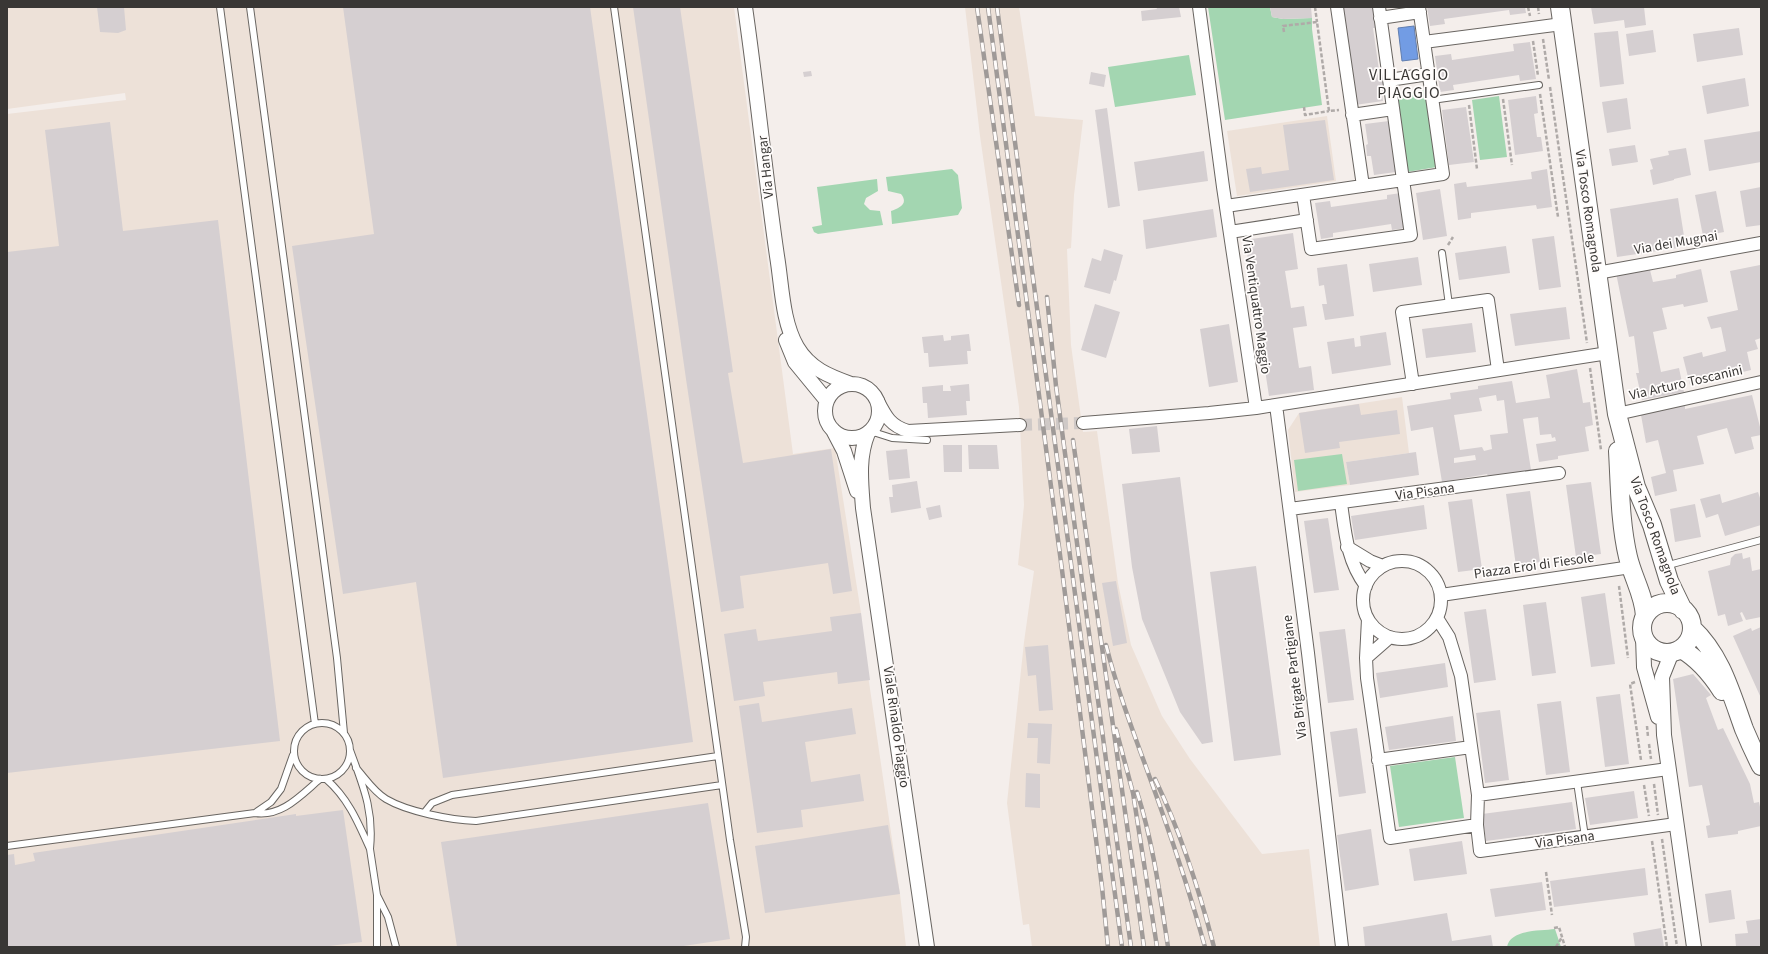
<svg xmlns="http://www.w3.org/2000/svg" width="1768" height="954" viewBox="0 0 1768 954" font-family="'Source Sans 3',sans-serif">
<rect width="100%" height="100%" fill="#f4eeeb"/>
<path fill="#ede1d8" d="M7,7H734L793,454L835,448L861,613L863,641L900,894L906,947H7V114L126,100L125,93L7,109Z
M965,7H1019L1035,116L1083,120L1074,195L1071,248L1067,249L1071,345L1083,432L1097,431L1118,583L1131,645L1162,716L1190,759L1262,854L1309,849L1320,947H1032L1029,924L1023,925L1007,803L1024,642L1034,571L1018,565L1024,505L1019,407L980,136Z
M1327,116L1336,181L1237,196L1227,131Z
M1402,397L1409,453L1346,462L1350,485L1295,492L1288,430L1299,413Z"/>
<path fill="#a3d6b1" d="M1208,7H1270L1272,17L1283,19L1312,18V29L1322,105L1225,120Z
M1189,55L1196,95L1115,107L1108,67Z
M1426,90L1437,167L1407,172L1396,95Z
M1499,96L1507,157L1480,160L1472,100Z
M952,169L958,175L962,208L958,215L892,224L891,211C899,208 909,204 901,194L888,191L886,177Z
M877,179L878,191L866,198L864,204L870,210L880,211L883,225L818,234L814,232L812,227L822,225L817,187Z
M1342,454L1347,484L1298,491L1294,460Z
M1455,757L1464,818L1399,827L1390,766Z
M1555,929L1561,947H1507C1510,929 1541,931 1555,929Z"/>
<path fill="#729ce4" stroke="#617eb0" d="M1414,26L1418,59L1402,61L1398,28Z"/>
<path fill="#d5cfd1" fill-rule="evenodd" d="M97,7H124L126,30L118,33L100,32Z
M343,7H590L693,742L443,778L416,582L343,594L292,246L374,234Z
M633,7H680L733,372L728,373L743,463L831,449L852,591L833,594L828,563L740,576L744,608L721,612L686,379Z
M1156,7H1179L1181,17L1142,21L1141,11L1157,9Z
M1270,7H1311L1312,18L1283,19L1272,17Z
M1341,7H1373L1377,28H1373L1379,70L1382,69L1385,93L1382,94L1383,101L1355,105Z
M1427,7H1525L1526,13L1510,15L1509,10L1444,19L1445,24L1430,26Z
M1591,7H1644L1646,25L1625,28L1624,20L1594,24Z
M1739,28L1743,55L1697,62L1693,34Z
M1653,30L1656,52L1629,56L1626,34Z
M1618,31L1624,84L1600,87L1594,33Z
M1530,42L1536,79L1520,81L1519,75L1453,85L1454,90L1440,92L1435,56L1451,54L1452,60L1514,51L1513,44Z
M811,71L812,76L804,77L803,72Z
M1091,72L1106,75L1104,87L1089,84Z
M1745,78L1749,106L1707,114L1702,86Z
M1536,96L1538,113L1534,114L1537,137H1541L1543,151L1515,155L1508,100Z
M1627,98L1631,129L1607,133L1602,102Z
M1466,107L1474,162L1449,165L1442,110Z
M1107,108L1120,206L1108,208L1095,110Z
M1325,120L1334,180L1250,192L1246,169L1261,167L1262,174L1289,170L1283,125Z
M1389,121L1396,172L1374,175L1371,156H1367L1366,145L1368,144L1365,124Z
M110,122L123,231L218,220L280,741L7,773V252L59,246L45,130Z
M1761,131V162L1709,171L1704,140Z
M1635,145L1638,162L1612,166L1609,149Z
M1686,148L1691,175L1674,179V180L1653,185L1650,170L1653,169L1650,159L1669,155L1668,151Z
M1204,151L1208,181L1138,191L1134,162Z
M1547,169L1552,207L1537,209L1536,205L1471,213V218L1458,220L1454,184L1466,182L1467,187L1532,179L1531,172Z
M1761,187V225L1746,227L1740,191Z
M1440,189L1447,236L1423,240L1416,193Z
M1716,191L1724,232L1703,236L1695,195Z
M1401,193L1406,228L1392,230L1391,224L1333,233V237L1321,239L1315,203L1330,201L1331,207L1387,199V195Z
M1678,198L1684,236L1676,237L1678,248L1617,257L1610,209Z
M1213,209L1217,237L1146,249L1143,220Z
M1293,233L1298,269L1285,271L1291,308L1304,306L1307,326L1293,328L1299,368L1311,366L1314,390L1269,396L1245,240Z
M1554,236L1561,287L1539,290L1532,239Z
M1506,246L1510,273L1459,280L1455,253Z
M1104,249L1123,255L1116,281L1114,280L1110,294L1084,287L1092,258L1101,261Z
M1418,257L1422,285L1373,292L1369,264Z
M1347,264L1354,316L1325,320L1322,304H1327L1324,285L1319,286L1317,268Z
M1760,265L1761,271V338L1755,340L1758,349L1747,352L1751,370L1690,385L1683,357L1702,352L1703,357L1726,351L1721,327L1711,329L1707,317L1738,310L1730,271Z
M1639,269L1640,272L1650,270L1653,282L1676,278V275L1701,269L1708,302L1684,307L1683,304L1662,308L1667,329L1653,332L1661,372L1679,368L1684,392L1642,400L1636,373H1639L1634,336L1629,337L1616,273Z
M1095,304L1120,312L1106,358L1081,350Z
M1566,307L1570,339L1515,346L1510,314Z
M1472,323L1476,352L1426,358L1422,329Z
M1229,324L1238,382L1209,387L1200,329Z
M1386,332L1391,365L1332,374L1327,342L1354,338L1355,347L1361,346L1360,336Z
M969,334L971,351H967L968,364L929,367L928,353H924L922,337L943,335L944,341L951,340V336Z
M1577,369L1583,403L1590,402L1593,425L1585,427L1589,451L1558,456V459L1539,462L1536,444L1556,441L1555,437L1552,438L1551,434L1540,435L1538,417L1523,419L1531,470L1488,476L1487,474L1442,482L1433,427L1411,431L1407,406L1451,399L1450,393L1478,389V386L1512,381L1516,403L1550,398L1546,375ZM1496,395L1497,401L1504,400L1508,433L1490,435L1492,449L1484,451L1482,447L1460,450L1454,415L1482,411L1479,398ZM1475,455L1476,460L1454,463V458Z
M969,384L970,401H966L967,415L928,418L927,403H923L922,387L943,385V391H951L950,386Z
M1752,395L1761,431V435L1751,437L1754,449L1735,454L1727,428L1697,436L1704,464L1673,470L1677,491L1655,496L1651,477L1666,473L1658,440L1646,443L1641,415L1685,405V409Z
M1359,404L1361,415L1397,410L1400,434L1339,442L1340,448L1305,453L1299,413Z
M1157,426L1160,452L1132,454L1129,429Z
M943,445H962V472H944Z
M968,445H997L999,469H969Z
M907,449L910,478L889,480L886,451Z
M1416,452L1419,475L1350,485L1346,462Z
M1180,477L1213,742L1202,744L1180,712L1142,619L1132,567L1122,484Z
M917,481L921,508L891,513L889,497H893L892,485Z
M1591,482L1601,554L1576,557L1566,485Z
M1530,491L1540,562L1516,566L1506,494Z
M1758,492L1761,501V525L1725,536L1718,514L1706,518L1700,499L1720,494L1722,503Z
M1472,499L1482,569L1458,572L1448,502Z
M1695,504L1701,537L1675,542L1670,509Z
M940,505L942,517L929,520L926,508Z
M1424,505L1427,529L1355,540L1351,516Z
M1328,518L1339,590L1314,593L1304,521Z
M1742,553L1743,559L1750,557L1752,571L1761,569V617L1746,620L1742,612L1740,613L1743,621L1728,626L1725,614L1718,616L1708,571L1730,565L1731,558L1735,554Z
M1256,566L1281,755L1234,761L1210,572Z
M1116,581L1127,643L1113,646L1102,583Z
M1605,593L1615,664L1591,667L1581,597Z
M1546,602L1556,673L1532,676L1523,605Z
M1486,609L1496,680L1474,683L1464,612Z
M861,613L870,680L838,684L837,672L763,682L765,696L734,701L724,634L756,629L758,641L832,631L830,617Z
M1761,627V698L1733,636L1751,628L1752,631Z
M1345,629L1354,700L1328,703L1319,632Z
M1048,645L1053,710L1039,711L1036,675L1028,676L1025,647Z
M1445,663L1448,687L1380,698L1376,673Z
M1693,674L1711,695L1706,698L1718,730L1723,728L1750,784L1754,803L1759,802L1761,812V826L1738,831V834L1708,838L1706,826L1710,825L1702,785L1689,787L1673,679Z
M1620,694L1629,764L1605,767L1596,697Z
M1561,701L1570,772L1546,775L1537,704Z
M759,703L762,722L852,708L856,734L805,742L811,782L860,774L864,801L801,810L803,827L757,833L739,706Z
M1500,710L1509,780L1485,783L1476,713Z
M1453,716L1456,741L1389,750L1385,727Z
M1028,723L1052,724L1050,764L1037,763L1038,738H1027Z
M1357,728L1366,793L1339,797L1330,732Z
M1026,773L1040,774V808L1025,807Z
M1634,791L1638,818L1590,825L1585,798Z
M1572,802L1576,829L1486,841L1482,814Z
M708,803L730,939L677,947H457L441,842Z
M343,810L362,942L321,947H7V855L14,854L15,865L35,861L33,853L296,814V816Z
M888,825L900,894L765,913L755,846Z
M1371,829L1379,885L1345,891L1337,835Z
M1462,841L1467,874L1414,881L1409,849Z
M1645,868L1648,895L1554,907L1550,881Z
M1542,882L1546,910L1495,917L1490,889Z
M1731,890L1735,919L1709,923L1705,894Z
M1447,913L1452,941L1491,935L1493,947H1365L1363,927Z
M1761,919V947H1736L1735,934L1748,933L1746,921Z
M1661,928L1664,947H1635L1633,933Z"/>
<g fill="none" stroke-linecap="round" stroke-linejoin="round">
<path stroke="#cfc9c7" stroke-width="12" stroke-dasharray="12 6" stroke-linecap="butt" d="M1020,425L1083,423"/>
<defs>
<path id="service" d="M220,7L315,724
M250,7L337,658L344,733
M614,7L730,840L746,937L745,947
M1432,100L1539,85
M1442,253L1449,305
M870,431L892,438L927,440
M1665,566L1761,540
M294 751a28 28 0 1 1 56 0a28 28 0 1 1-56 0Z
M356,768C365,778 374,792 386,799C408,812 451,820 476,821L722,785
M326,779C348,798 358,822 370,849C374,810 363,786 350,750
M1577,782L1585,837
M255,813L271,802L281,789L293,755
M424,813L432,803L452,795L718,756
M7,846L255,813C282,817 301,795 320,779
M370,849L377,895
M377,947V895L388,917L396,947"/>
<path id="minor" d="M1199,7L1223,187L1256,408
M1337,7L1363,186
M1379,7L1403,180L1443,174L1419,7
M1380,18L1420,12
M1424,42L1562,24
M1389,80L1429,74
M1352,115L1393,109
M1226,206L1403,180L1411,235L1311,249L1303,195
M1230,232L1307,220
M1597,273L1761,243
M1413,384L1402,312L1488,300L1498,370
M878,401C886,417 891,426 908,431L1020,425
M1276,405L1308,653L1342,947
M1617,414L1761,382
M1083,423L1209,413L1256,408L1608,353
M1341,503C1345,532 1347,561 1366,586
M1290,509L1559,473
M1347,547L1370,561L1383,566
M1363 600a39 39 0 1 1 78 0a39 39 0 1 1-78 0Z
M1441,595L1631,567
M1437,618L1449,637L1461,676L1478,795L1477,825L1480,851L1676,824
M1368,619L1366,658L1367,678L1390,838L1477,825
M1366,658L1390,637
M1378,760L1471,747
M1478,795L1668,769"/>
<path id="tertiary" d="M745,7C757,90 765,174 777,256C782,286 782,321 797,347C810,369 829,376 851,384
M786,340L795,362L827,401
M825 411a27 27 0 1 1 54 0a27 27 0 1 1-54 0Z
M833,430L844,451L857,491
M868,433C858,457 861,482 863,508L927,947
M1643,637L1644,667L1658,717
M1672,652L1662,677L1664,735L1694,947"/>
<path id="primary" d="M1560,7L1617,414L1636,487L1652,525L1669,581L1683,610
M1618,451C1620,486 1620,523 1628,557C1633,578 1644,595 1645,616
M1642 628a25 25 0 1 1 50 0a25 25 0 1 1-50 0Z
M1692,628C1721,655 1731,693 1744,729C1749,741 1755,754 1761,766
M1681,649C1699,659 1711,674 1722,691"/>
</defs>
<use href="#service" stroke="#696561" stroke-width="8"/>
<use href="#minor" stroke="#696561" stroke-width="14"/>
<use href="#tertiary" stroke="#696561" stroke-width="16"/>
<use href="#primary" stroke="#696561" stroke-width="20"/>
<path stroke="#afaaa8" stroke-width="2.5" stroke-dasharray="4 2" stroke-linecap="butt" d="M1315,7L1317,22
M1528,7L1530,16
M1538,7L1539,14
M1284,32L1283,26L1317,22L1329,111L1339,110
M1543,39L1549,80
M1533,41L1538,76
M1550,87L1587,343
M1540,94L1558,217
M1503,99L1512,165
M1469,105L1477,169
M1304,107L1305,115L1329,111
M1448,245L1453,237
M1590,368L1601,450
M1619,586L1628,658
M1635,682L1630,684L1641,760
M1647,726L1648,737
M1649,744L1651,759
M1654,784L1658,815
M1644,785L1649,816
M1662,839L1677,947
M1652,841L1667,947
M1546,872L1552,915
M1554,928L1559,927L1565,947
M1556,947L1562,937"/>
<use href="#service" stroke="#fff" stroke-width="6"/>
<use href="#minor" stroke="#fff" stroke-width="12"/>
<use href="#tertiary" stroke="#fff" stroke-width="14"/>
<use href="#primary" stroke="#fff" stroke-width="18"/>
<defs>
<path id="rail" d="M977,7L1019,305
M988,7L1062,570L1102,887L1108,947
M997,7L1122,947
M1047,297L1056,386L1131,947
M1073,440L1144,947
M1106,645C1120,701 1142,754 1161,809C1177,854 1192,900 1205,947
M1116,729L1133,793L1157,947
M1155,779C1181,833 1199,889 1214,947
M1137,792C1153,842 1160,895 1168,947"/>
</defs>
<use href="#rail" stroke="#9f9a98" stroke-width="4.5"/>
<use href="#rail" stroke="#fffcfb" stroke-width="3" stroke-dasharray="9" stroke-linecap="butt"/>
</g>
<g text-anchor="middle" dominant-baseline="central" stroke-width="3.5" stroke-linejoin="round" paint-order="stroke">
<g font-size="14" fill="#393735" stroke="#fffcfb">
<text transform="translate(766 167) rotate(-96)">Via Hangar</text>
<text transform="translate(1588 211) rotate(82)">Via Tosco Romagnola</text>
<text transform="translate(1676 243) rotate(-10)">Via dei Mugnai</text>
<text transform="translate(1256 305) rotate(82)">Via Ventiquattro Maggio</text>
<text transform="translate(1686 383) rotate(-13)">Via Arturo Toscanini</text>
<text transform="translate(1425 492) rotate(-8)">Via Pisana</text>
<text transform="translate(1655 536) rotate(70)">Via Tosco Romagnola</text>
<text transform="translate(1534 566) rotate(-8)">Piazza Eroi di Fiesole</text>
<text transform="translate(1295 677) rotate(-97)">Via Brigate Partigiane</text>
<text transform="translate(896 727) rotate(82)">Viale Rinaldo Piaggio</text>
<text transform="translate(1565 840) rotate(-8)">Via Pisana</text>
</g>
<g font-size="16" letter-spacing="1" fill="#393735" stroke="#fffcfb">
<text x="1409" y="75">VILLAGGIO<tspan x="1409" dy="18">PIAGGIO</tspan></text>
</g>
</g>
<rect width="1768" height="954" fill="none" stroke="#393735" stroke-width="16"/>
</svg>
